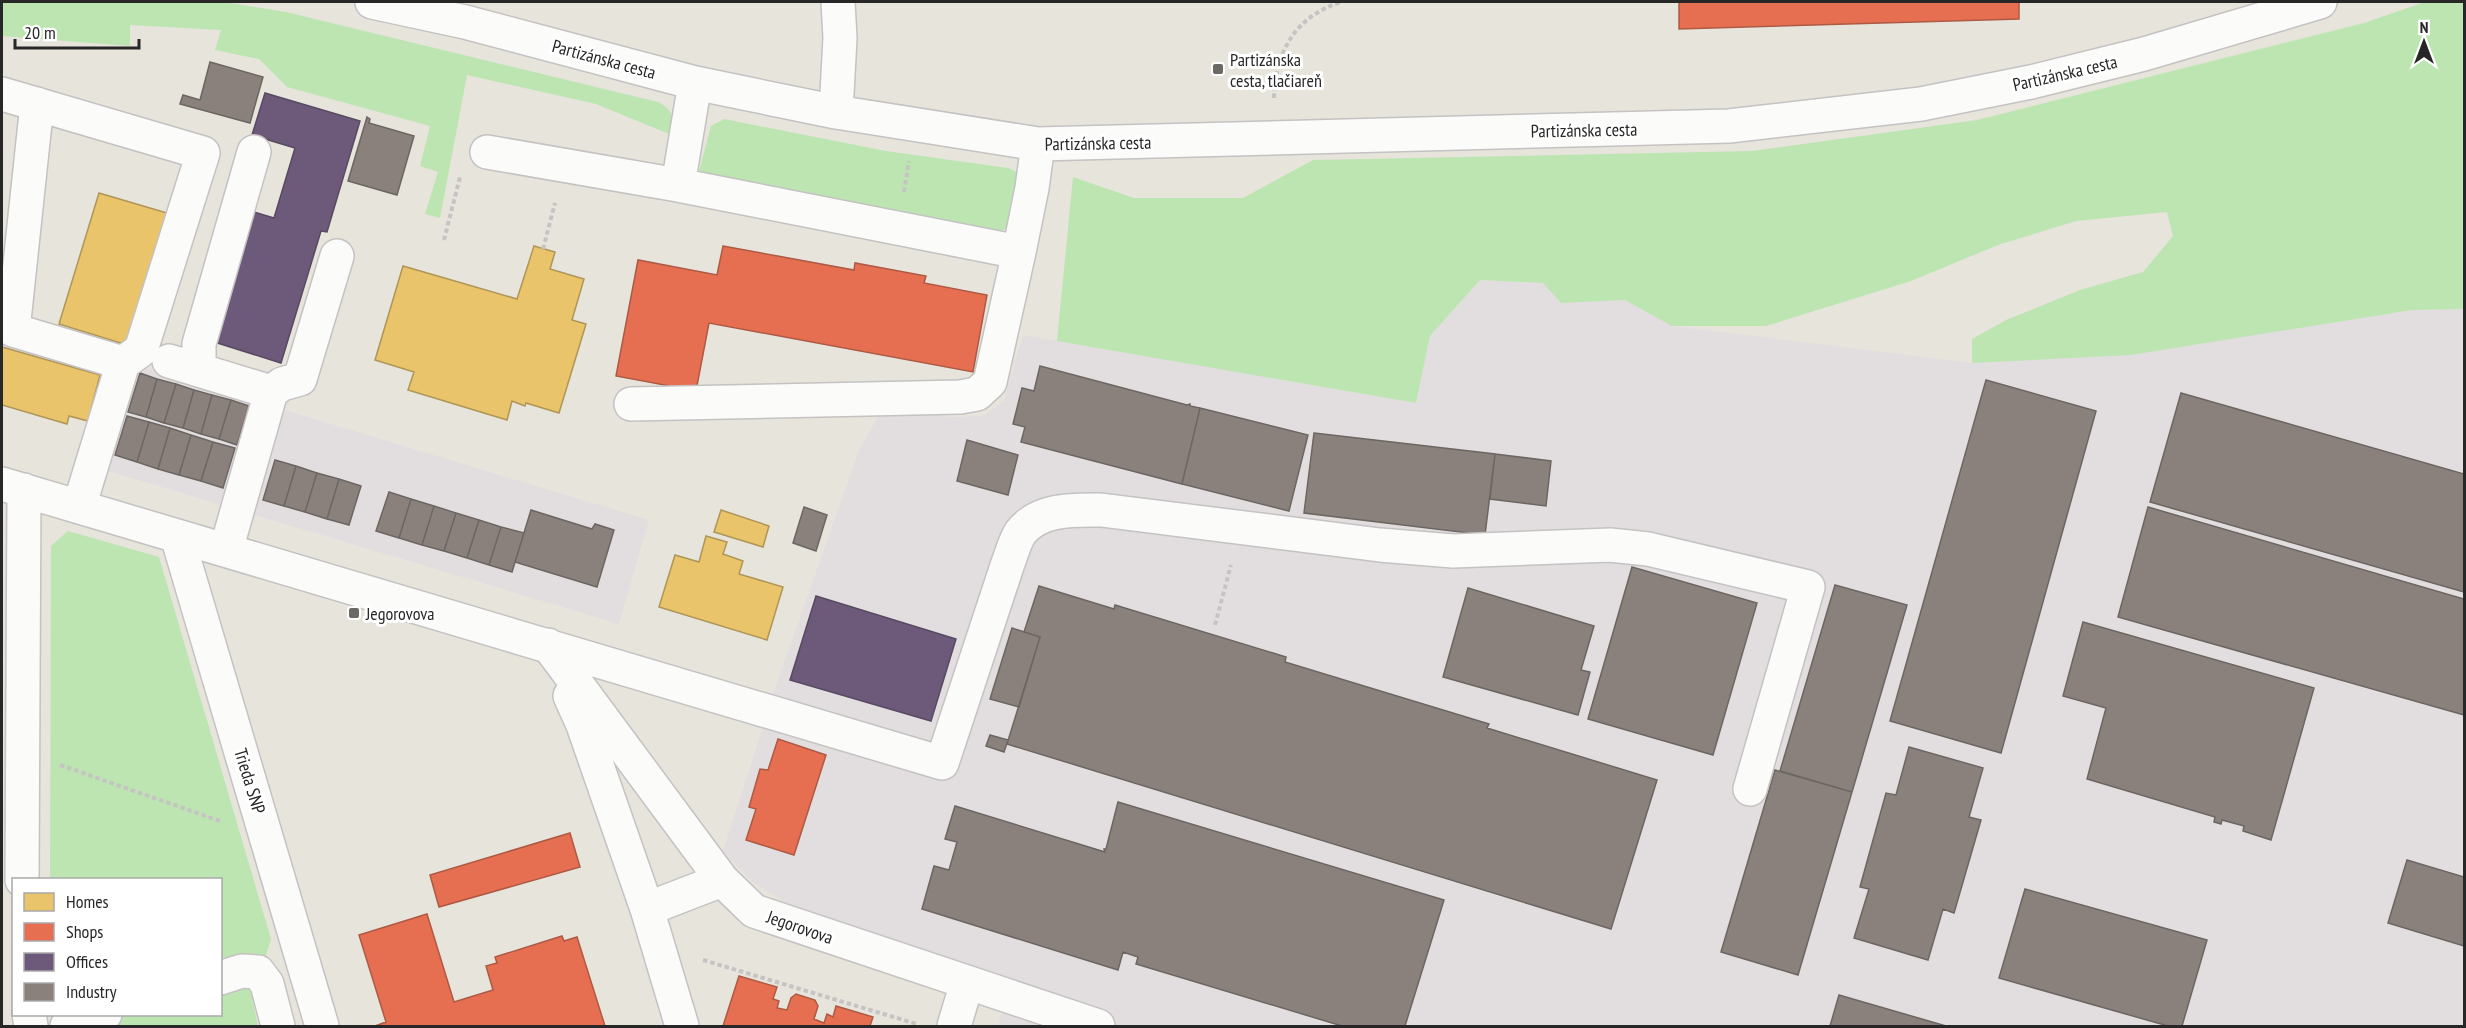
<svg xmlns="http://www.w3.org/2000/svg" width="2466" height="1028" viewBox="0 0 2466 1028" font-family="'PT Sans Narrow',sans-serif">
<rect width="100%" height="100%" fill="#e7e4dc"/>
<path fill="#e2dee0" d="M1480,280L1543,283L1561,303L1625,300L1672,326L1972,363L2131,354L2412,310L2464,309V1026H998L1012,979L794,908L754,883L723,851L780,674L859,450L883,408L952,417L983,416L1004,401L1023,335L1416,403L1430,336Z
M136,365L649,520L619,624L105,470Z"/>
<path fill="#bce5b2" d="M2,2H224L286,12L658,102C675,111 673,116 669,134L596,104L467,75L440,218L425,214L438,172L420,166L430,126L287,87L259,59L215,50L221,30L130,25V46L2,36Z
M2425,2H2464V309L2412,310L2131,355L1972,363V339L2006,320L2080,290L2143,272L2173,236L2167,212L2076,221L1998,245L1911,281L1766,326H1672L1625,300L1561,303L1543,283L1480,280L1430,336L1416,403L1057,341L1073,177L1134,198H1243L1313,160L1752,151L1977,120L2364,23Z
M724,119L886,151L1008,168L1022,174L1009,227L993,235L711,182L699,171L711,126Z
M68,531L159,557L271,939L252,999L258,1026H59L56,1015L220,1014V880H50L51,546Z"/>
<path fill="#e9c46a" stroke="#af9556" stroke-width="1.5" d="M99,193L167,213L127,345L59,324Z
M534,246L555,252L550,269L584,279L572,320L586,324L559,413L526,403L525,406L512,401L507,420L408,390L414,372L375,360L403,266L517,299Z
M2,347L100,375L88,421L69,416L67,424L2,405Z
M721,510L769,526L763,547L714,532Z
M706,536L727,542L723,554L743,561L739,574L783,587L767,640L659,607L675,555L699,562Z"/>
<path fill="#e76f51" stroke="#ad5944" stroke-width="1.5" d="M1679,2H2019V19L1679,29Z
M723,246L854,270L855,263L926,276L924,283L987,295L973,372L709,323L696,391L616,376L638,260L717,275Z
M778,739L826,755L794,855L746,840L756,809L749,807L760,769L768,770Z
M570,833L580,867L439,907L430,875Z
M427,914L454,1002L493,990L486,966L497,963L495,957L562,936L564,941L577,937L605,1026H375L386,1022L359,935Z
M739,976L777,987L773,999L779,1001L777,1008L787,1010L791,998L796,994L815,1000L818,1006L814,1019L824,1023L827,1014L833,1017L836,1006L873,1017L870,1026H723Z"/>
<path fill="#6d597a" stroke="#584a61" stroke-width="1.5" d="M265,93L360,121L327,232L321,231L281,363L211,341L251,211L274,218L295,148L252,135Z
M816,596L956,639L931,721L790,680Z"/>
<path fill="#8a817c" stroke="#6c6662" stroke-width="1.5" d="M210,62L263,77L250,123L180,104L183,95L200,100Z
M367,117L370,119L369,123L414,136L397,195L348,181Z
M1040,366L1187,405L1190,404V406L1200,408L1182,484L1021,442L1025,427L1013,424L1022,388L1034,391Z
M140,373L157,379L146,417L128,412Z
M157,379L176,384L164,423L146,417Z
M1986,380L2096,411L2001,753L1890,721Z
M176,384L194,390L183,428L164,423Z
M194,390L212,395L201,434L183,428Z
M2181,393L2464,474V592L2150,502Z
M212,395L231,400L219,439L201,434Z
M231,400L249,406L237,445L219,439Z
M1200,408L1308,435L1289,511L1182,484Z
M127,416L149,422L137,462L115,455Z
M149,422L170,428L158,469L137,462Z
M170,428L191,435L179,475L158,469Z
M1314,433L1495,454L1485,535L1304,513Z
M191,435L213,442L201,481L179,475Z
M967,440L1018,455L1008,495L957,481Z
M213,442L235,448L223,488L201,481Z
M1495,454L1551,461L1546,506L1490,499Z
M275,460L296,466L284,506L263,500Z
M296,466L317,473L305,512L284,506Z
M317,473L339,479L327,519L305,512Z
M339,479L361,486L349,525L327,519Z
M389,492L411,499L399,538L376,531Z
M411,499L434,506L422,545L399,538Z
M434,506L456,513L444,551L422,545Z
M804,507L827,515L816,551L793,543Z
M2148,507L2464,599V715L2118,617Z
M531,510L592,529L595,524L614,530L597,587L515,562Z
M456,513L479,520L467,558L444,551Z
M479,520L501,527L489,565L467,558Z
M501,527L524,533L512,572L489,565Z
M1632,567L1757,603L1713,755L1588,719Z
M1835,585L1907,605L1852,792L1780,771Z
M1039,586L1114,609L1115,605L1286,657L1285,662L1489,724L1487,728L1657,780L1611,929L1007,744L1040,637L1024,632Z
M1468,588L1594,626L1581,670L1590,672L1578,715L1443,677Z
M2083,622L2314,688L2271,840L2243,831L2244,826L2222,820L2221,824L2214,822L2215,817L2087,779L2106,708L2063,696Z
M1012,628L1040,637L1019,707L990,699Z
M990,735L1008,740L1004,752L986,746Z
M1909,747L1983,768L1969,817L1981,820L1954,913L1943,909L1928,960L1854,938L1869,889L1860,887L1886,793L1896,795Z
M1775,770L1852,792L1798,975L1721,952Z
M1118,802L1444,900L1405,1026H1342L1136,964L1138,957L1123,952L1118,970L922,909L934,866L949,870L957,842L945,839L955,806L1105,852L1104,849H1106Z
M2407,860L2464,877V946L2388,923Z
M2025,889L2207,940L2182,1026H2168L1999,978Z
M1839,995L1946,1026H1830Z"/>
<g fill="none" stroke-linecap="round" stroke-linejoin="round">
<defs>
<path id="minor" d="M372,2L465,22L695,83L836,112L1038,144L1729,126L1921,104L2031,82L2144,54L2320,2
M695,83L678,185L1019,252L1032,188L1038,144
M2,94L203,153L141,350L123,363L79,507
M37,104L13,330L123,363
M836,112L840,38L838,2
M487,152L678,185
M169,361L271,392
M199,370V344L254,152
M631,404L960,397L977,394L990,382L1019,252
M2,484L942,763L1008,563C1012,553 1015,540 1021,532C1040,508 1074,510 1101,510L1380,545L1453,551L1610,545L1648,549L1808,587L1750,789
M177,536L322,1026
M226,550L271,392L282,384L300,379L337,256
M548,645L722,880L754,911L1098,1026
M570,696L583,725L647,909L682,1026
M22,880L24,490
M647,909L722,880
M220,978L242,971L258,972L267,984L278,1026
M29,1014L31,1026
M67,1026L105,1014
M954,1026L967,983"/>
</defs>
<use href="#minor" stroke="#c4c2c2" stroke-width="36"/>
<path stroke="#c5c4c3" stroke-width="4" stroke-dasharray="4.5 3" stroke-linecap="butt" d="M1274,98C1276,52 1294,17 1341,2
M904,192L909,161
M444,240L460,177
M543,249L555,203
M1215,625L1231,565
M60,765L220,821
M703,960L917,1024"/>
<use href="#minor" stroke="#fbfbfa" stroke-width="33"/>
</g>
<g fill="#6a6966" stroke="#fff" stroke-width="2">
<rect x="1212" y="63" width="12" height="12" rx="3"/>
<rect x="348" y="607" width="12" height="12" rx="3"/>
</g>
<g text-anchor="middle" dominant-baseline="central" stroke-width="6" stroke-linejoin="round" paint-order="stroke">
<g font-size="18" fill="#272727" stroke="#fff">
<text transform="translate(604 59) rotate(15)">Partizánska cesta</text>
<text transform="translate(2065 73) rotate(-13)">Partizánska cesta</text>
<text transform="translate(1584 130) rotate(-1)">Partizánska cesta</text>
<text transform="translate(1098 143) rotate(-1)">Partizánska cesta</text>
<text transform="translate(250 781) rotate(73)">Trieda SNP</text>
<text transform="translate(800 927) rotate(19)">Jegorovova</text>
</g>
<g font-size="18" fill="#272727" stroke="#fff" text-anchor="start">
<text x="1230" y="59">Partizánska<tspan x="1230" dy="21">cesta, tlačiareň</tspan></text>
<text x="366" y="613">Jegorovova</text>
</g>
</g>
<rect width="2466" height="1028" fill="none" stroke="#272727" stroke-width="6"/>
<rect x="12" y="878" width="210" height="138" fill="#ffffff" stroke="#a9a9a9" stroke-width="1.5"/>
<rect x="24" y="893" width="30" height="18" fill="#e9c46a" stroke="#a9a9a9" stroke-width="1.5"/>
<text x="66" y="908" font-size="18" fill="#272727">Homes</text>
<rect x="24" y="923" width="30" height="18" fill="#e76f51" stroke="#a9a9a9" stroke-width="1.5"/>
<text x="66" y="938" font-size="18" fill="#272727">Shops</text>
<rect x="24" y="953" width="30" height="18" fill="#6d597a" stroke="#a9a9a9" stroke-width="1.5"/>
<text x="66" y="968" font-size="18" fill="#272727">Offices</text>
<rect x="24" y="983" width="30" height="18" fill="#8a817c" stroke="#a9a9a9" stroke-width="1.5"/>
<text x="66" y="998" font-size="18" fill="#272727">Industry</text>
<g transform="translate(2424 42)" stroke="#ffffff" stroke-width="4.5" paint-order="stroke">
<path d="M0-4.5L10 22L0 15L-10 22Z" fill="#272727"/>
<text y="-9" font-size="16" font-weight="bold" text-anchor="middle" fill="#272727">N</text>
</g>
<path d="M15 39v9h124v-9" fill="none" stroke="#272727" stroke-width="3"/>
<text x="24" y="39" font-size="18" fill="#272727" stroke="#ffffff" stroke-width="4.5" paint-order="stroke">20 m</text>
</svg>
